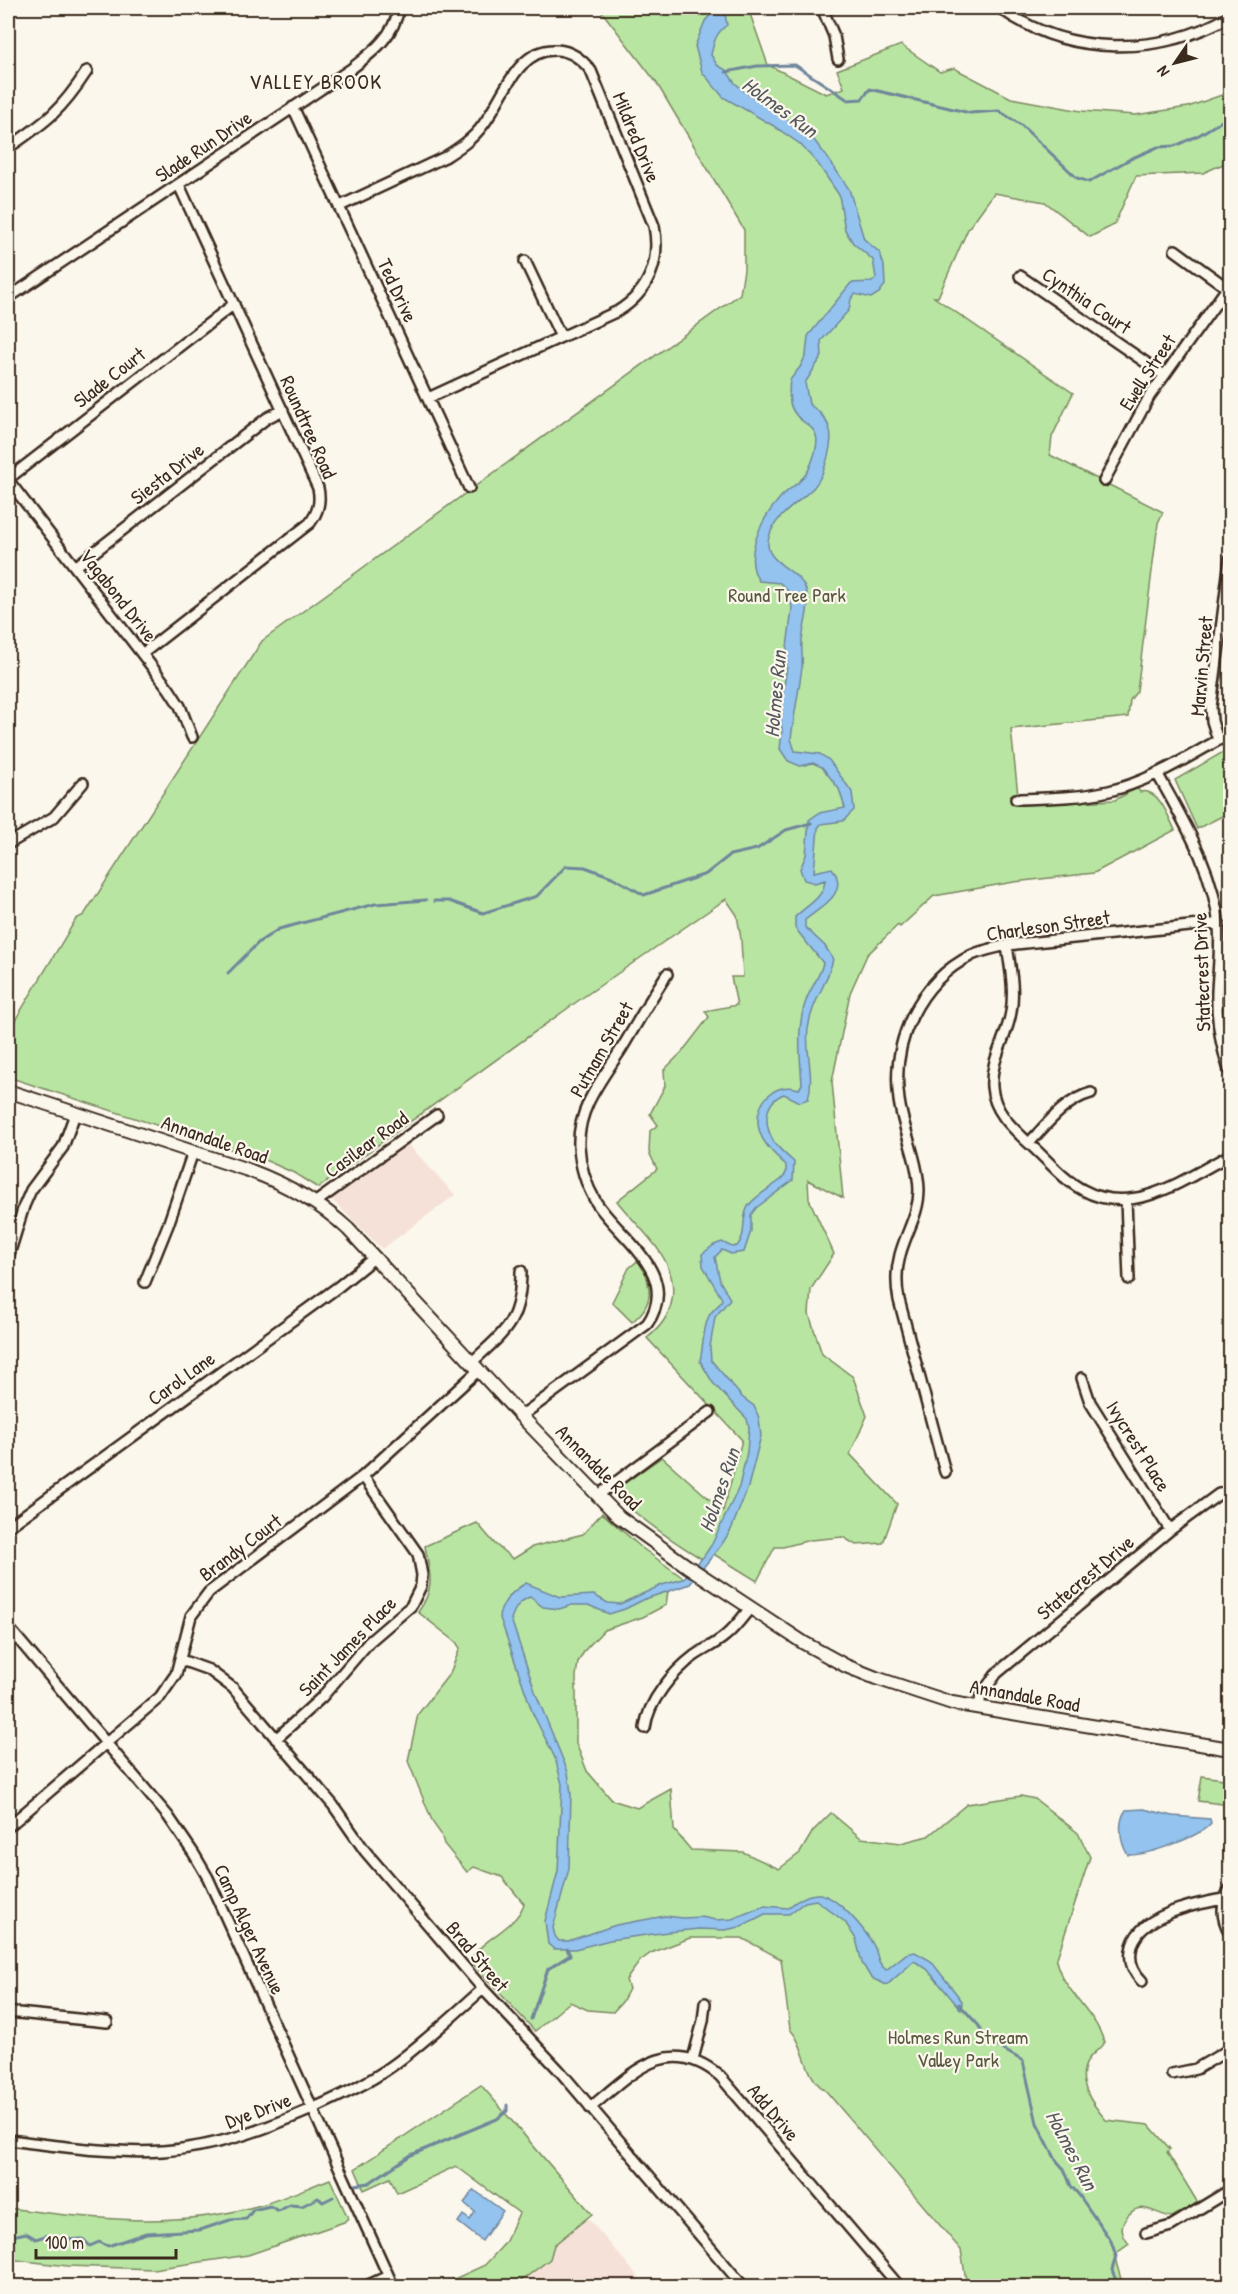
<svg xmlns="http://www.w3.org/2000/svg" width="1238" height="2294" viewBox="0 0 1238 2294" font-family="'Patrick Hand',sans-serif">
<rect width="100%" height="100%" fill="#fbf7ec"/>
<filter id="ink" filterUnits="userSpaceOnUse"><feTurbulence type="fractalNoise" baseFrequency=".0167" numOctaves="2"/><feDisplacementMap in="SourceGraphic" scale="12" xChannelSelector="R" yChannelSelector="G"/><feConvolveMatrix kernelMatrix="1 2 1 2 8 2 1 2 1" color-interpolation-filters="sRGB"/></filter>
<g filter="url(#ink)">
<path fill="#f5e1d8" d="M406,1142L455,1195L382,1249L329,1197Z
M587,2217L646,2286H514L550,2259L554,2245Z"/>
<path fill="#b9e5a2" stroke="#7a8860" stroke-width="1.5" d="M599,8H748L768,65L826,94L844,88L837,70L901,45L940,72L954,68L1011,98L1081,111L1135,115L1188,107L1230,92V161L1203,173L1136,176L1114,225L1090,237L1045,202L994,193L968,229L938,297H934L1073,393L1052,437L1050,455L1163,512L1158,523L1137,691L1130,700L1128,717L1011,729L1019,805L1115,800L1137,788L1140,792C1159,788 1168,816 1175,830L1094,873L1014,882L934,896L900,927L898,925L867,955L850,993L832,1082L843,1198L808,1180L809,1199L834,1254L811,1289L809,1314L822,1354L853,1377L867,1416L850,1454L897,1504L883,1543L856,1545L843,1537L810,1540L783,1547H775L757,1581L712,1553L702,1559C669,1539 639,1518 612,1492L662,1457L723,1511L742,1440L647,1338C660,1328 669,1317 672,1300C679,1258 640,1231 617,1201L657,1169L649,1152L650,1131L658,1125L650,1114L665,1086L664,1070L682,1052L709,1017L705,1011L737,1005L731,977H743L741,939L737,915L726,899L582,998L318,1188L294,1173L267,1161L8,1077V1032L76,919L84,915L262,641L740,294L744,270V230L656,82Z
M1230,748V812L1197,829L1175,780Z
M640,1259L643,1261C650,1288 656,1303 632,1322L612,1302L629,1268Z
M602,1513L642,1548L686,1580L665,1589L668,1591L666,1605L643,1617L604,1630L585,1650L578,1662L576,1676V1743L587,1771L612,1800L637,1808L671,1789L674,1830L691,1850L743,1852L779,1869L800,1853L813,1831L831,1813L861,1838L901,1843L928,1836L967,1804L1021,1796L1035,1799L1078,1833L1090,1857L1056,1961C1064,1992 1095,2011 1104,2042C1100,2050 1092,2053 1088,2060C1075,2081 1092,2104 1106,2120L1149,2125L1170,2149L1167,2152L1198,2203L1172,2217C1155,2215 1138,2196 1124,2221C1120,2229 1123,2237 1129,2244L1114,2255L1123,2286H967L961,2250L826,2091C803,2076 807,2048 790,2029L781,1959L742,1938H690L651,1953L640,1961L626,1980L629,1989L622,2002L613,2012L588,2010L570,2002L535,2031L470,1961C482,1937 514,1931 524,1904L502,1877L474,1867L467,1872L444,1844L441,1834L433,1823L408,1761L418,1714L450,1673L460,1648L456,1642L418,1612C436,1588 430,1573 425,1546L477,1523L495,1544L513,1559L532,1547L583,1534Z
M1202,1776L1230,1780V1805L1198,1801Z
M481,2085L592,2214L554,2245L550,2259L514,2286H439L485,2265L505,2243L519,2213L456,2166L397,2193L390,2178L364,2190L355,2169Z
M330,2179L348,2218L344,2222L248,2255L153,2269L68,2266L8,2259V2208C91,2219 174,2229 257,2206C281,2200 306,2188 330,2179Z"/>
<path fill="#93c3ee" stroke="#70869b" stroke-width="1.5" d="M711,8H726L725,14L727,25C716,33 714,41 711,55L717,65L726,70L735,83L744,91L777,111L811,136L827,157L849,189L864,239L880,253L884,266L885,285L879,293L871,298L855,294L851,299L849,310L821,341L822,356L805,383L809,404C817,410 825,416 829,427C835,441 824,476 814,487C799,503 775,515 769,537C761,563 799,568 806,590C811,605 804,624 802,640C801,649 803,658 802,667C799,691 794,715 791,739L795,751L820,754L829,760L852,792L854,810L843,821L821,824L818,828L814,872L832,868C850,892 823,906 805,920V927L825,946L833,959C828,983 811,1003 808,1029C805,1053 815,1075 808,1099L800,1102L784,1094C764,1102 763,1124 774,1142C779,1149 787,1156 794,1162L793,1180L756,1208L751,1215V1231L744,1252L731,1254L722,1250L715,1257L720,1281L730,1299L715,1317L710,1347L711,1360L742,1397L754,1406L759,1418L761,1436L748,1487L731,1530L722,1544L690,1584L645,1599L625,1609L609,1614L588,1605H572L559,1609L543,1607L530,1597C519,1601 515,1608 511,1619L536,1694L568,1772L571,1793L569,1869L553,1928L555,1936L559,1941H568L616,1925L665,1916L683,1918L701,1917L716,1920L732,1919L764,1906L788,1908C796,1901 805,1895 816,1894C835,1892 866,1931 874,1946C879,1957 876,1961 886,1970L906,1954L915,1952L931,1961L962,2001L961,2010L927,1969L914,1961L887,1985L871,1978L862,1963L856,1939L845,1922L816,1900L805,1902L789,1914H765L740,1927L725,1930L699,1929L668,1932L610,1940L575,1949H554L548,1944L545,1921L558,1871L562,1784L555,1758L533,1714L499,1615C504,1600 511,1592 526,1583L560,1597L594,1595L608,1603L620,1604L662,1585L683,1579L704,1556L712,1544L739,1487L747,1452L749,1428L747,1419L713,1383L700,1361C703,1347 703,1331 708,1318C711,1309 720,1307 722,1299L703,1266L702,1254L714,1245L722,1242L732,1247L737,1246C748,1234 740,1217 749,1205C757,1194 773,1187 783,1178L786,1173V1165C776,1156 765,1146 760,1133C751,1107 772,1080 799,1089L802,1084C800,1056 796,1025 807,998C812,986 820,976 823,963L795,928V917C807,905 824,898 825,880L815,883L804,880L800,869L806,855L809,820L819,813L845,808L839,789L822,767L813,763L800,766L788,761L780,749L782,731L780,712L787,666V647L792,609L790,593L780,583L759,581C742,556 762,518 780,498C789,488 803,482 809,469C832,417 798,433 790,403C789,395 789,387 790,380L800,367L806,355L808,336L851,283L872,282L876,278L873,260L853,243L845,230L839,195L818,164L800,144L772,125L723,97L702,72L695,46L705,21L712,13Z
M1144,1809L1173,1816L1210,1819L1211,1823C1200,1837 1146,1856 1128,1855C1120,1843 1117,1822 1126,1810Z
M474,2190L503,2211L482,2241L458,2222L463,2215L470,2220L475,2212L464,2203Z"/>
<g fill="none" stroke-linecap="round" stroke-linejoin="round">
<path stroke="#70869b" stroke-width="3" d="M726,72L757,66L795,65L848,100L862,99L870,89L970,113L999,111L1021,125L1077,178L1089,182L1130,159L1158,147L1175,146L1199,135L1230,116
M434,901H449L483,913L537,896L566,866L585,867L612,877L644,895L706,874L730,855L757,849L786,830L811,823
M228,973L259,942L279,929L375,904L426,900
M959,2004L979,2026L985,2039L1023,2061L1037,2123L1056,2160L1064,2169L1071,2186L1079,2195L1111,2241L1116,2256L1112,2270L1118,2286
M531,2019L548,1969L570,1955L567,1949
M355,2185L369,2183L411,2155L497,2119L507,2111V2105
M8,2237L26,2233L36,2239L48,2235L61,2240L83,2239L90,2246L99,2242L108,2246L146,2233L200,2230L230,2220L246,2219L253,2210L270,2206L278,2211L290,2205L302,2206L318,2198L323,2202L333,2197"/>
<defs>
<path id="street" d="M822,8L834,36L838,59
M1000,8C1068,57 1159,57 1230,16
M293,107L469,488
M8,148C46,122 61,111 87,71
M340,206L445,157C459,148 473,139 483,125C503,99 517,47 557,50C571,51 582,59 591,71L654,226C661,261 649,292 618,311L428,398
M1175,250L1230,290
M525,261L561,337
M1020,276L1164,375
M8,298L351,69C373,52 394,36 399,8
M8,479L234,304
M8,480L169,689L180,706L192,737
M1104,481L1149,397L1227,288
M75,567L267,418L283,410
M142,654L310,523C318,512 321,502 318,488L179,185
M1218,740L1212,721L1211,707L1230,559
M1157,773C1184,822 1214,870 1219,927C1221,948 1218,970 1217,991C1216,1019 1221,1047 1230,1073
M1016,799C1047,798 1078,798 1109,791C1153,781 1191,754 1230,734
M8,844L54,817L83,783
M1007,945C1010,967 1015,989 1011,1012C1007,1038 990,1060 992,1087C994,1114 1016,1131 1035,1149C1050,1163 1064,1180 1083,1190C1134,1218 1186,1178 1230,1155
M1029,1143C1047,1124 1065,1100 1091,1093
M1126,1200L1129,1279
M316,1202L437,1115
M8,1258L24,1206L31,1190L63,1147L75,1114
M145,1282L168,1225L193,1152
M472,1362C506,1331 521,1321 521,1271
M1082,1378L1090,1402L1170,1530
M521,1416L647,1324C682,1274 620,1239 596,1202C586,1185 580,1166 579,1146C577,1108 603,1078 622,1048C637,1023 651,998 667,974
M945,1472L899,1300C896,1285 896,1270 900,1255C906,1232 919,1214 919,1190C918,1159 903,1130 899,1100C891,1042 918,982 972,955C983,950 995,948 1007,945L1219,923
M597,1496L710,1412
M8,1527L338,1287L375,1257
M8,1627L168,1816L194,1854L208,1878L393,2286
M181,1660L209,1670L233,1688L333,1805L365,1851L483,1989L559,2070L743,2286
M979,1707L981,1695L997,1673L1170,1530L1219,1494L1230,1491
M645,1728C648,1701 673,1672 694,1656C704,1649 716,1644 725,1636C735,1628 742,1618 750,1608
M276,1739L322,1697L369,1642L411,1606L421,1586L422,1575L418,1554L363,1476
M8,1827L160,1697L176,1674L191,1616L209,1592L363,1476L479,1370
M1230,1889C1220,1904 1221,1918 1230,1933
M1142,1981C1134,1973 1129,1963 1131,1951C1135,1915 1195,1904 1224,1899
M8,2012L107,2022
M693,2059L703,2021L705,2003
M1172,2074L1196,2069L1230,2049
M590,2108C631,2074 668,2032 720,2076L899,2286
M8,2140C59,2146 111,2154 163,2151C216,2147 263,2130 312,2109C340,2096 367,2084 392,2066C424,2043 453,2015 483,1989
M1146,2233L1171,2226L1230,2190
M366,2286L388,2276"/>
<path id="secondary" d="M8,1091L251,1171C288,1185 319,1202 348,1229L521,1416L619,1517L687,1566L804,1643L846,1666L876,1678L952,1703L1230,1749"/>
</defs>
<use href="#street" stroke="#3b2a1e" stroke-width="14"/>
<use href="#secondary" stroke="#3b2a1e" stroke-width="16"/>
<use href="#street" stroke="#fbf7ec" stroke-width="9"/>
<use href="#secondary" stroke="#fbf7ec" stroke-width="12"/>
</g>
</g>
<g text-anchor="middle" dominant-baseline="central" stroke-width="4.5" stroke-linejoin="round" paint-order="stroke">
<g font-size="20" fill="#3b2a1e" stroke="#fbf7ec">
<text transform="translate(637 137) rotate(68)">Mildred Drive</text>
<text transform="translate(203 146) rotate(-34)">Slade Run Drive</text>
<text transform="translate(398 290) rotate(65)">Ted Drive</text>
<text transform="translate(1087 300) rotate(34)">Cynthia Court</text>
<text transform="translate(1147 372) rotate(-57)">Ewell Street</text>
<text transform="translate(109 377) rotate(-38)">Slade Court</text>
<text transform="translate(309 427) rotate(66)">Roundtree Road</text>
<text transform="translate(167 473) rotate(-38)">Siesta Drive</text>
<text transform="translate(119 595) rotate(52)">Vagabond Drive</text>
<text transform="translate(1201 666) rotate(-85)">Marvin Street</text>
<text transform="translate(1048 925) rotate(-8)">Charleson Street</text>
<text transform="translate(1201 972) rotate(-92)">Statecrest Drive</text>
<text transform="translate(601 1049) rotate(-60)">Putnam Street</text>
<text transform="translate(215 1139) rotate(19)">Annandale Road</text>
<text transform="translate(366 1144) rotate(-36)">Casilear Road</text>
<text transform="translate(181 1378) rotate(-36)">Carol Lane</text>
<text transform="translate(1139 1446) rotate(58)">Ivycrest Place</text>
<text transform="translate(599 1467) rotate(45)">Annandale Road</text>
<text transform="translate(240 1547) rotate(-37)">Brandy Court</text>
<text transform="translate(1085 1577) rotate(-40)">Statecrest Drive</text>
<text transform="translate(347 1646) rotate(-46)">Saint James Place</text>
<text transform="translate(1025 1695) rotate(10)">Annandale Road</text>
<text transform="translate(250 1929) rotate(65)">Camp Alger Avenue</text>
<text transform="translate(478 1956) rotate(50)">Brad Street</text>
<text transform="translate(258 2110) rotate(-20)">Dye Drive</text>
<text transform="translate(774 2112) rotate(50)">Add Drive</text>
</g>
<g font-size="20" fill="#5a593f" stroke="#fbf7ec">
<text x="787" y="594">Round Tree Park</text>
<text x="958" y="2036">Holmes Run Stream<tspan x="958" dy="23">Valley Park</tspan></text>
</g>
<g font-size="21" letter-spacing="1.5" fill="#3b2a1e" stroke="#fbf7ec">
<text x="316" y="81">VALLEY BROOK</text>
</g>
<g font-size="21" font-style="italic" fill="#55585c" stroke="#fbf7ec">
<text transform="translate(780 107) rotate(36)">Holmes Run</text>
<text transform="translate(775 694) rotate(-85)">Holmes Run</text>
<text transform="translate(719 1490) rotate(-71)">Holmes Run</text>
<text transform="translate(1072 2150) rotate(62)">Holmes Run</text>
</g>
</g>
<rect width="1238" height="2294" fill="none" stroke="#fbf7ec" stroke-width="30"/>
<rect x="15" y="15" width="1208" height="2264" fill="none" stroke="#3b2a1e" stroke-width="2" filter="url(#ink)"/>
<g transform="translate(1175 63) rotate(235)" stroke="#fbf7ec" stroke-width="4.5" paint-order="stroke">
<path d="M0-4.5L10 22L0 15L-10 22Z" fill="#3b2a1e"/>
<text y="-9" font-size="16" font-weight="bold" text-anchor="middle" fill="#3b2a1e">N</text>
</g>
<path d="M36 2249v9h140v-9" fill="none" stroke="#3b2a1e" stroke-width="3"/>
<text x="45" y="2249" font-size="18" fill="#3b2a1e" stroke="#fbf7ec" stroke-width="4.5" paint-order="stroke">100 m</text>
</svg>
